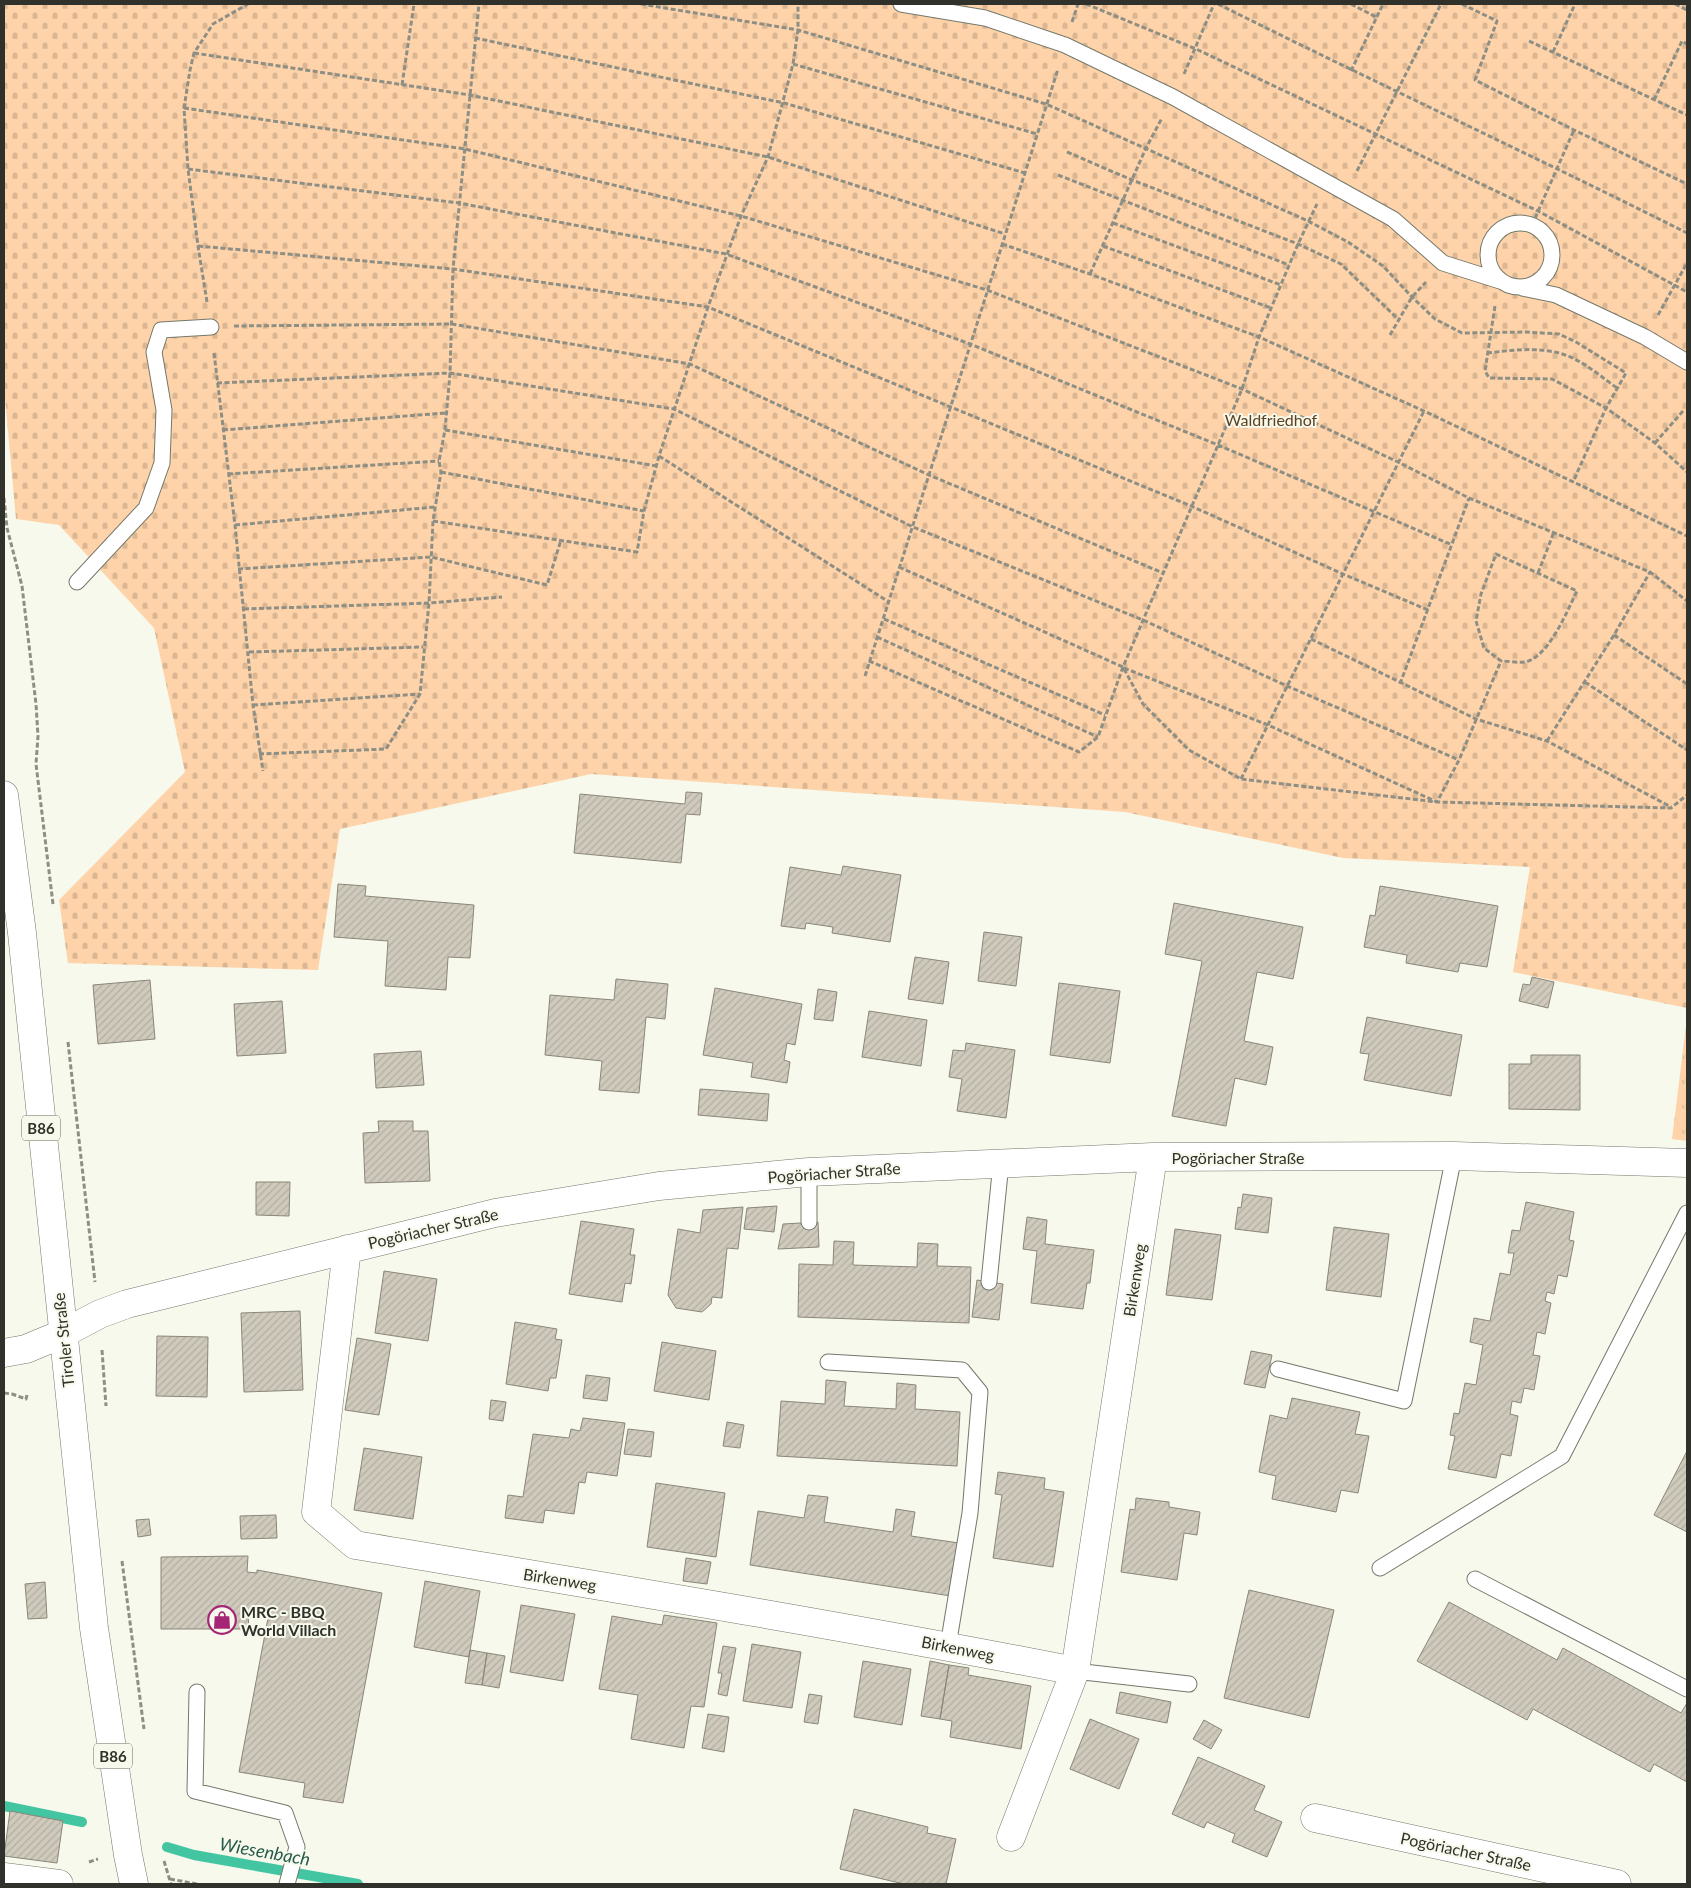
<svg xmlns="http://www.w3.org/2000/svg" width="1691" height="1888" viewBox="0 0 1691 1888" font-family="Lato,sans-serif">
<defs>
<pattern id="grass-tufts" width="24" height="20" patternUnits="userSpaceOnUse" patternTransform="scale(1.25)"><rect width="24" height="20" fill="#ffd3a9"/><path d="M3 7l-1-3M5 7V3M7 7l1-3M15 17l-1-3M17 17v-4M19 17l1-3" fill="none" stroke="#dbb692"/></pattern>
<pattern id="cemetery-stones" width="16" height="16" patternUnits="userSpaceOnUse" patternTransform="scale(1.25)"><rect width="16" height="16" fill="#ffd3a9"/><path d="M2 7V4a2 2 0 0 1 4 0v3zM10 15v-3a2 2 0 0 1 4 0v3z" fill="#dbb692"/></pattern>
<pattern id="building-hatch" width="6" height="6" patternUnits="userSpaceOnUse" patternTransform="scale(1.25)"><rect width="6" height="6" fill="#cfcabc"/><path d="M-1 1l2-2M0 6l6-6M5 7l2-2" fill="none" stroke="#b2aea2"/></pattern>
</defs>
<rect width="100%" height="100%" fill="#f6f9eb"/>
<path fill="url(#grass-tufts)" d="M1687,1018V1141L1672,1139Z"/>
<path fill="url(#cemetery-stones)" d="M4,4H1687V1008L1513,972L1530,867L1343,858L1125,812L591,774L340,829L318,970L68,963L59,900L185,772L154,628L59,525L16,519L4,388Z"/>
<g fill="none" stroke-linecap="round" stroke-linejoin="round">
<path stroke="#43c5a2" stroke-width="10" d="M4,1806L82,1822
M167,1847L194,1855L358,1884"/>
</g>
<path fill="url(#building-hatch)" stroke="#8a8679" d="M686,792L702,793L700,815L686,814L681,863L574,853L580,794L685,804Z
M843,866L901,875L890,942L832,933L833,927L806,923L805,929L781,926L790,867L841,875Z
M338,884L366,886L365,896L474,905L470,958L448,957L446,990L385,986L388,941L334,937Z
M1380,886L1498,906L1487,967L1460,963L1458,972L1406,963L1407,955L1364,947L1370,915L1375,916Z
M1174,903L1303,927L1293,979L1257,972L1244,1041L1273,1047L1266,1085L1235,1078L1226,1126L1172,1116L1202,961L1165,954Z
M984,932L1022,937L1016,986L978,981Z
M915,957L949,962L943,1004L908,999Z
M1532,977L1554,982L1548,1008L1519,1001L1523,984L1530,985Z
M616,979L668,984L665,1019L646,1017L639,1093L599,1090L602,1061L545,1055L550,995L614,1000Z
M150,980L155,1039L98,1044L93,985Z
M1059,983L1120,991L1110,1063L1050,1055Z
M715,988L802,1004L795,1045L787,1043L784,1060L790,1062L787,1083L751,1077L753,1063L703,1055Z
M818,989L837,992L833,1021L814,1019Z
M282,1001L286,1053L237,1056L234,1004Z
M869,1011L927,1020L921,1066L862,1057Z
M1367,1017L1462,1035L1451,1096L1364,1080L1369,1054L1360,1053Z
M966,1043L1015,1050L1006,1118L957,1111L962,1079L949,1077L953,1050L965,1051Z
M421,1051L424,1085L376,1088L374,1054Z
M1531,1055H1580V1110L1509,1109V1064H1531Z
M700,1089L769,1094L767,1121L698,1115Z
M378,1121H413V1131H428L430,1181L365,1183L363,1133L379,1132Z
M256,1182H290L289,1216L256,1215Z
M1243,1194L1272,1198L1268,1233L1235,1229L1238,1207L1241,1208Z
M1526,1202L1574,1212L1569,1240L1574,1241L1567,1277L1558,1275L1554,1294L1547,1292L1545,1301L1551,1303L1545,1334L1537,1332L1533,1355L1540,1356L1534,1390L1524,1388L1521,1403L1512,1401L1510,1414L1518,1416L1511,1456L1501,1454L1496,1478L1448,1469L1455,1436L1450,1435L1454,1413L1459,1414L1465,1383L1476,1385L1483,1345L1470,1342L1474,1318L1490,1321L1500,1273L1510,1275L1514,1253H1508L1512,1230L1520,1231Z
M777,1206L774,1232L744,1229L747,1208Z
M743,1207L738,1249L727,1248L722,1298L712,1297L711,1304L702,1312L676,1308L668,1295L678,1229L700,1233L703,1210Z
M1027,1217L1047,1220L1045,1244L1094,1250L1090,1283H1087L1083,1309L1031,1303L1037,1251L1023,1249Z
M581,1221L634,1229L630,1255H635L631,1284L625,1283L622,1302L569,1294Z
M818,1222L819,1247L778,1249L783,1224Z
M1334,1227L1389,1234L1381,1297L1326,1290Z
M1175,1229L1221,1235L1212,1300L1166,1295Z
M834,1241L854,1242L853,1265L917,1267L918,1243L938,1244L937,1266L971,1267L969,1323L798,1317L799,1264L833,1265Z
M384,1271L437,1279L428,1341L375,1333Z
M977,1280L1003,1284L999,1320L972,1317Z
M300,1311L303,1390L244,1392L241,1313Z
M515,1322L557,1329L555,1339L562,1340L556,1378H550L548,1391L506,1384Z
M157,1336L208,1337L207,1397L156,1396Z
M357,1338L391,1344L379,1415L345,1410Z
M662,1342L716,1351L709,1400L654,1391Z
M1251,1351L1272,1355L1265,1388L1244,1384Z
M586,1375L610,1378L607,1401L583,1398Z
M826,1380L846,1382L844,1406L896,1409L897,1383L916,1385L915,1409L960,1412L957,1466L777,1456L781,1401L825,1404Z
M1292,1398L1360,1412L1355,1434L1369,1436L1358,1493L1341,1490L1336,1512L1272,1499L1276,1476L1259,1472L1270,1415L1287,1419Z
M491,1400L506,1402L503,1421L489,1419Z
M583,1418L625,1423L617,1476L587,1472L585,1483L579,1482L574,1514L545,1510L543,1523L505,1518L508,1495L523,1497L533,1434L569,1438L571,1429L580,1431Z
M727,1422L744,1425L740,1448L723,1446Z
M628,1429L654,1432L651,1457L624,1454Z
M364,1448L422,1457L413,1519L354,1510Z
M1687,1451V1532L1654,1515Z
M998,1472L1045,1478L1044,1489L1064,1492L1053,1567L993,1558L1002,1495L995,1494Z
M656,1483L725,1493L716,1557L647,1547Z
M808,1495L828,1497L824,1522L893,1532L896,1509L915,1512L911,1536L959,1543L951,1596L750,1565L758,1511L804,1518Z
M1136,1498L1169,1502V1507L1200,1512L1197,1535L1184,1533L1177,1580L1121,1572L1130,1509L1135,1510Z
M276,1515L277,1538L241,1539L240,1516Z
M149,1519L151,1535L138,1537L136,1520Z
M248,1556L247,1572L257,1573V1570L382,1593L343,1803L303,1797L305,1783L239,1772L268,1618L248,1614L249,1629H161V1557Z
M686,1558L711,1562L707,1584L683,1581Z
M425,1581L480,1591L469,1657L414,1647Z
M45,1582L47,1618L28,1619L25,1584Z
M1249,1590L1334,1610L1309,1718L1224,1698Z
M1449,1602L1557,1660L1563,1648L1681,1713L1687,1703V1782L1654,1764L1650,1772L1533,1709L1527,1720L1417,1661Z
M521,1605L575,1614L563,1681L510,1672Z
M664,1615L717,1623L704,1707L691,1706L684,1748L631,1739L638,1695L599,1689L612,1616L662,1625Z
M752,1644L801,1652L792,1708L743,1701Z
M723,1646L736,1648L727,1696L718,1694L722,1673H718Z
M470,1650L487,1653L482,1685L465,1683Z
M487,1653L505,1656L499,1688L482,1685Z
M863,1661L911,1669L902,1725L854,1717Z
M930,1661L949,1665L940,1719L921,1716Z
M949,1665L969,1668L968,1675L1031,1686L1021,1749L950,1737L952,1721L940,1719Z
M1120,1692L1171,1702L1167,1723L1116,1713Z
M809,1694L822,1696L818,1724L804,1722Z
M708,1714L729,1717L724,1752L702,1748Z
M1090,1719L1139,1739L1119,1789L1070,1769Z
M1204,1720L1222,1730L1211,1749L1193,1739Z
M1198,1757L1265,1786L1254,1810L1282,1822L1267,1857L1232,1842L1235,1834L1207,1822L1204,1828L1172,1814Z
M854,1809L928,1827L927,1833L956,1839L946,1884H904L840,1869Z
M10,1811L63,1821L57,1863L4,1856Z"/>
<g fill="none" stroke-linecap="round" stroke-linejoin="round">
<defs>
<path id="lane" d="M901,4L985,18L1065,45L1173,97L1393,219L1443,263L1500,281
M1488 255a32 32 0 1 1 64 0a32 32 0 1 1-64 0Z
M1522,288L1556,295L1645,337L1687,362
M77,582L146,508L162,463L164,410L154,352L161,330L211,327
M809,1172V1222
M989,1282L1001,1163
M828,1362L962,1370L980,1392L970,1513L948,1646
M1278,1369L1404,1401L1454,1156
M1380,1568L1562,1456L1687,1213
M1475,1579L1687,1689
M1075,1671L1189,1684
M197,1692L195,1791L285,1813L297,1847L287,1884"/>
<path id="street" d="M347,1249L316,1512L355,1545C595,1585 836,1624 1075,1671L1153,1157
M4,1353L26,1349L62,1334L100,1314L127,1304L495,1213L659,1186L809,1172L1153,1157L1454,1156L1687,1163
M1315,1818L1617,1884
M1011,1837L1075,1671
M4,1877L59,1884"/>
<path id="primary" d="M4,795L22,933L94,1628L128,1855L134,1884"/>
</defs>
<use href="#lane" stroke="#74786b" stroke-width="17"/>
<use href="#street" stroke="#74786b" stroke-width="29"/>
<use href="#primary" stroke="#74786b" stroke-width="29"/>
<path stroke="#8d8f85" stroke-width="3" stroke-dasharray="5 2.5" stroke-linecap="butt" d="M641,4L798,30L1046,104L1308,221L1348,242L1383,266L1412,297L1435,319L1462,333L1526,332L1559,334L1576,342L1626,373L1606,408L1573,482
M1086,4L1196,49L1538,211L1687,292
M1218,4C1374,82 1532,155 1687,233
M1351,4L1376,17
M1462,4L1497,21L1475,80L1574,130L1687,184
M1675,4L1687,10
M1072,22L1078,4
M475,38L784,103L1025,173
M1529,41L1687,115
M1553,52L1575,4
M194,53L470,95L768,157L1005,234
M793,64L1037,134
M1351,71L1383,4
M1184,74L1214,4
M402,85L414,4
M1654,100L1682,41L1687,44
M184,108L465,149L741,216L987,290L1242,389L1398,462L1469,498L1650,572L1687,601
M1067,152L1132,180L1298,244L1341,264L1399,320
M188,169L459,203L726,254L970,344L1218,445L1450,544
M1357,171L1441,4
M1058,175L1289,265
M1113,223L1281,285
M1532,225L1574,130
M1002,244L1090,274L1259,337L1424,411L1687,536
M198,246L453,269L708,307L1191,506L1343,574L1428,610
M1103,246L1271,308
M1090,274L1146,148L1162,118
M207,302L198,246L188,169L184,108L190,70L194,53L213,24L248,4
M1495,306L1485,371L1489,378L1552,379L1606,408L1655,443L1687,472
M1658,315L1687,263
M234,326L452,324L690,364L929,475L1163,573
M1390,335L1412,297L1426,282
M214,353L235,525L253,705L263,771
M1487,353C1514,350 1543,346 1568,356C1584,362 1603,378 1617,388
M217,383L450,373L674,409L913,527L1143,620L1287,686L1459,760
M223,430L445,413
M445,430L657,466
M1655,443L1683,411
M659,456L889,602
M441,472L644,511
M228,474L439,461
M4,498L7,528L22,586L36,704L38,736L36,764L53,904
M433,521L637,552L644,511L659,456L708,307L741,216L768,157L793,64L798,30V4
M235,525L435,507
M899,567L1123,667L1143,704L1189,750L1241,779L1437,802L1671,808L1687,795
M238,569L431,557L547,585L561,540
M1538,573L1554,532
M244,609L429,603L502,597
M884,619L1105,715
M1614,635L1687,684
M877,637L1098,737
M1311,639L1476,719L1547,741L1671,807
M249,652L423,647
M869,661L1079,752L1098,737L1123,667L1242,389L1259,337L1298,244L1317,204
M1124,668L1268,725L1437,802L1459,760L1501,661L1484,648L1476,621L1481,594L1496,554L1577,591C1567,611 1549,657 1525,662C1518,663 1508,661 1501,661
M865,676L1058,69
M1585,682L1687,750
M1400,684L1469,498
M253,705L420,694
M1547,741L1614,635L1650,572
M259,754L386,749L420,694L429,603L433,521L441,472L439,461L445,430L450,373L453,269L479,4
M1241,779L1424,411
M68,1042L95,1282
M102,1350L106,1406
M4,1393L12,1394L26,1399L27,1395
M122,1561L144,1729
M164,1861L171,1884
M89,1862L98,1859
M170,1879L197,1884"/>
<use href="#lane" stroke="#fff" stroke-width="15"/>
<use href="#street" stroke="#fff" stroke-width="28"/>
<use href="#primary" stroke="#fff" stroke-width="28"/>
</g>
<defs>
<symbol id="shop-ring" viewBox="-11 -11 22 22"><circle r="9.5" fill="#f6f9eb" stroke="#a52676" stroke-width="1.5"/><path d="M-5-2.5h2.3a2.7 3.5 0 0 1 5.4 0H5L5.5 6h-11ZM-1.5-2.5h3a1.5 2.3 0 0 0-3 0Z" fill="#a52676"/></symbol>
</defs>
<g fill-rule="evenodd">
<use href="#shop-ring" x="206" y="1604" width="32" height="32"/>
</g>
<g text-anchor="middle" dominant-baseline="central" stroke-width="4" stroke-linejoin="round" paint-order="stroke">
<g fill="#f6f9eb" stroke="#6b6d65" stroke-width="1">
<rect x="22" y="1115.5" width="38" height="25" rx="4"/>
<rect x="94" y="1743.5" width="38" height="25" rx="4"/>
</g>
<g font-size="15" font-weight="bold" fill="#30312b">
<text x="41" y="1128">B86</text>
<text x="113" y="1756">B86</text>
</g>
<g font-size="16" fill="#5e4121" stroke="#f6f9eb">
<text x="1271" y="419">Waldfriedhof</text>
</g>
<g font-size="16" fill="#30312b" stroke="#f6f9eb">
<text x="1238" y="1157">Pogöriacher Straße</text>
<text transform="translate(834 1172) rotate(-4)">Pogöriacher Straße</text>
<text transform="translate(433 1228) rotate(-13)">Pogöriacher Straße</text>
<text transform="translate(1134 1280) rotate(-81)">Birkenweg</text>
<text transform="translate(63 1340) rotate(-96)">Tiroler Straße</text>
<text transform="translate(560 1579) rotate(9)">Birkenweg</text>
<text transform="translate(958 1648) rotate(11)">Birkenweg</text>
<text transform="translate(1466 1851) rotate(12)">Pogöriacher Straße</text>
</g>
<g font-size="16" font-weight="bold" fill="#30312b" stroke="#f6f9eb" text-anchor="start">
<text x="241" y="1611">MRC - BBQ<tspan x="241" dy="18">World Villach</tspan></text>
</g>
<g font-size="18" font-style="italic" fill="#275b4c" stroke="#f6f9eb">
<text transform="translate(265 1851) rotate(10)">Wiesenbach</text>
</g>
</g>
<rect width="1691" height="1888" fill="none" stroke="#30312b" stroke-width="10"/>
</svg>
